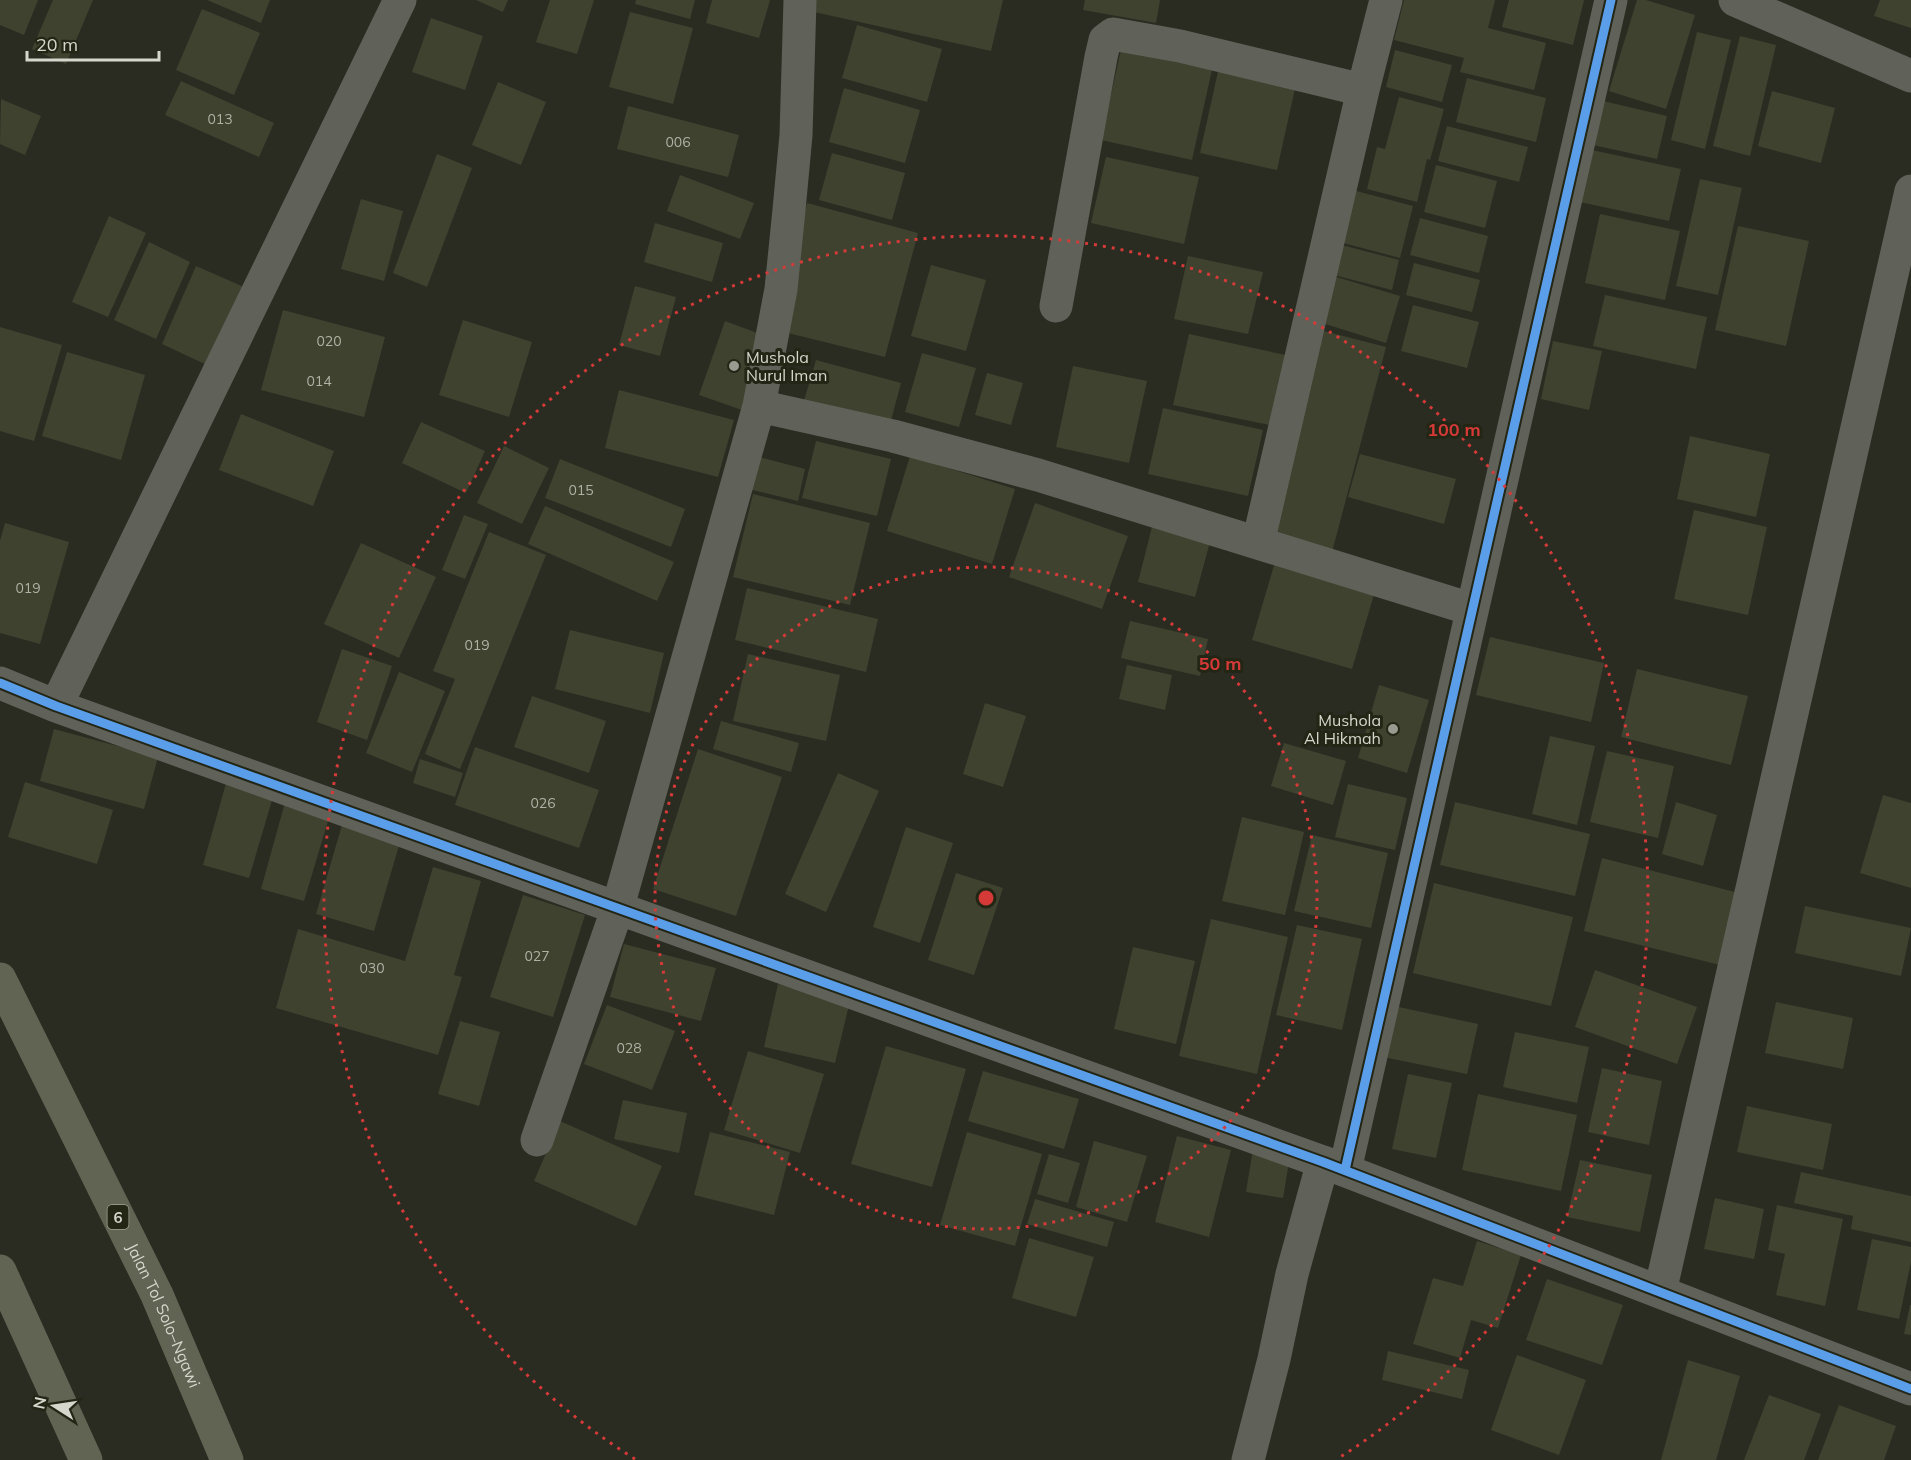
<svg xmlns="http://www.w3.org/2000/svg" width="1911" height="1460" viewBox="0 0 1911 1460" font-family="Mulish,sans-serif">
<rect width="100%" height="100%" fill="#2a2c22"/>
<path fill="#3f422f" d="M0,0H38L24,35L0,25Z
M53,0H93L66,64L32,49Z
M207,0H270L261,23Z
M476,0H508L503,12Z
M550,0H594L577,54L536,42Z
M636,0H695L690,19L635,4Z
M712,0H770L759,38L706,23Z
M806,0H1003L991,51L805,10Z
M1085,0H1160L1156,23L1083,10Z
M1404,0H1495L1488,28L1546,43L1534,90L1460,72L1464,58L1394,40Z
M1509,0H1584L1573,45L1502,27Z
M1637,0H1646L1695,15L1666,109L1609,91Z
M1880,0H1911V28L1874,16Z
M202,9L260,33L234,95L176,70Z
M630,12L693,28L673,104L609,87Z
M431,18L483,36L465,90L412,72Z
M857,25L942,49L927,102L842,78Z
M1697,32L1731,40L1705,149L1671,140Z
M1740,36L1776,45L1750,156L1713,146Z
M1122,45L1213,65L1192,160L1101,140Z
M1395,50L1452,65L1442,102L1386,87Z
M1219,67L1296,84L1277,170L1200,153Z
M1467,78L1546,98L1536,142L1456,122Z
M181,81L274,123L259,157L165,115Z
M498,82L546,102L521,165L472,145Z
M844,88L920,110L905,163L829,142Z
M1772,91L1835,108L1821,163L1758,146Z
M1399,97L1444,109L1430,160L1427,159L1417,202L1367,189L1377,147L1385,149Z
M1,99L41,116L25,155L0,144Z
M1603,101L1667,116L1657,159L1593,145Z
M628,106L739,135L728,177L617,149Z
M1447,126L1528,147L1519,182L1438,161Z
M1587,149L1681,169L1669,221L1575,201Z
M832,153L905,173L892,220L819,200Z
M437,154L472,168L427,287L393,273Z
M1106,157L1199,177L1184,244L1091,223Z
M1436,165L1497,181L1485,228L1424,212Z
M680,175L754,203L740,239L667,211Z
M1700,179L1742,188L1718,295L1676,286Z
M1345,188L1413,206L1400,258L1332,240Z
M361,199L403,211L384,281L341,269Z
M807,203L918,233L885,357L784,332L798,241Z
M1600,214L1680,231L1665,300L1585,283Z
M109,216L146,233L108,317L72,302Z
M1420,218L1488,236L1479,273L1410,255Z
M655,223L723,243L712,282L644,262Z
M1738,226L1809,241L1786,346L1715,330Z
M149,242L190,262L156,339L114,320Z
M1334,243L1399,260L1392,290L1326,273Z
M1188,256L1263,272L1248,334L1174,319Z
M1414,263L1480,280L1472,312L1406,295Z
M931,265L986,280L966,351L911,336Z
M196,266L244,287L209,366L162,344Z
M1333,276L1400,296L1386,343L1319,322Z
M635,286L676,297L660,356L619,345Z
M1605,295L1707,317L1696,369L1593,346Z
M1413,305L1479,322L1467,368L1401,351Z
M283,310L385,337L364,417L261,390Z
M463,320L532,342L509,417L439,395Z
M725,321L768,337L742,410L699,395Z
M0,327L62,345L34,441L0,431Z
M1316,329L1386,347L1331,556L1263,538Z
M1189,334L1290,356L1275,426L1173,405Z
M1553,341L1602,351L1589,410L1541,399Z
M67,352L145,375L121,460L42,436Z
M922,353L976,368L959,427L905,412Z
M816,360L901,383L889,428L803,404Z
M1073,366L1147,381L1129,463L1056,447Z
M987,373L1023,383L1011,425L975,415Z
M619,390L734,420L718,477L605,448Z
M1163,408L1263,430L1248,496L1148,474Z
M241,414L334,451L313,506L219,470Z
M421,422L485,451L466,493L402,463Z
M1690,436L1770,454L1756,517L1677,499Z
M816,441L891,459L877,516L802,498Z
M504,446L549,468L522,524L477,503Z
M1360,454L1456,479L1444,524L1348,497Z
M752,455L805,469L798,501L744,488Z
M910,456L1015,489L992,564L887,531Z
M560,459L685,509L671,547L545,498Z
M753,494L870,523L850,605L733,577Z
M1035,503L1128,536L1102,609L1009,577Z
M545,506L674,562L657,601L528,544Z
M1694,510L1767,527L1748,615L1674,599Z
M464,515L488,524L465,579L442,570Z
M5,523L69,542L40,644L0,633V541Z
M1152,527L1210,542L1195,597L1138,582Z
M489,532L546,555L460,769L425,754L455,679L433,671Z
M361,543L436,577L399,658L324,624Z
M1275,562L1375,591L1352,669L1252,640Z
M747,588L878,619L866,672L735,640Z
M1130,621L1208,639L1200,676L1121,658Z
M570,630L664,653L650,713L555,689Z
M1490,637L1604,663L1591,722L1476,695Z
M342,649L392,666L367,740L317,722Z
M748,654L840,675L826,741L733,721Z
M1127,665L1172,675L1165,710L1119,699Z
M1637,669L1748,696L1731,765L1621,737Z
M399,672L445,691L412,772L366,753Z
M1379,685L1429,700L1407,773L1358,758Z
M532,696L606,721L589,773L514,747Z
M985,703L1026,716L1003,787L963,774Z
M721,721L799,743L791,772L713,749Z
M54,729L158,757L144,809L40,781Z
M1550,736L1595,746L1577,825L1532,814Z
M1284,743L1346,761L1333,805L1271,786Z
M475,747L599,790L579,848L455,805Z
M698,749L782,777L736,916L653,889Z
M1607,751L1674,766L1658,838L1590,822Z
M420,759L463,773L455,797L413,783Z
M838,773L879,791L826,912L785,894Z
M228,776L275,790L249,878L203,865Z
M25,782L113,810L97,864L8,837Z
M1348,784L1407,798L1395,850L1335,837Z
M1883,795L1911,803V888L1860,873Z
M286,799L331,811L304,901L261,889Z
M1455,802L1590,834L1575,896L1440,865Z
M1676,802L1717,815L1703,866L1662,854Z
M1242,817L1304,832L1285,915L1222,901Z
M342,825L400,842L374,931L316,914Z
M906,827L953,843L920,943L873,927Z
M1312,835L1388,853L1371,928L1294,911Z
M1602,858L1739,893L1720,965L1584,931Z
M433,867L481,881L454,975L462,977L438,1055L276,1008L298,929L405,961Z
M956,873L1003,888L974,975L928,960Z
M1434,883L1573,917L1551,1006L1413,973Z
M523,895L585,915L553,1017L490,997Z
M1805,906L1911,928L1901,976L1795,953Z
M1211,919L1288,937L1257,1074L1179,1056Z
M1297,925L1362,939L1342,1030L1276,1015Z
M624,944L716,968L701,1021L610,997Z
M1133,947L1195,961L1176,1044L1114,1029Z
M1595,970L1697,1007L1677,1064L1575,1027Z
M778,984L850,1001L835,1063L764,1047Z
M1776,1002L1853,1018L1843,1069L1765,1053Z
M607,1005L675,1031L652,1090L584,1064Z
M1394,1006L1478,1024L1467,1074L1383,1057Z
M460,1021L500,1032L479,1106L438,1094Z
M1515,1032L1589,1047L1577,1103L1503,1087Z
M886,1046L966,1069L932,1187L851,1164Z
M748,1051L824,1074L800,1153L724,1130Z
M1602,1068L1662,1081L1649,1145L1588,1132Z
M983,1071L1079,1099L1064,1149L968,1121Z
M1408,1074L1452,1083L1436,1158L1392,1149Z
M1478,1094L1577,1115L1561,1191L1462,1170Z
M623,1100L687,1113L679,1153L614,1139Z
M1747,1106L1832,1124L1823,1170L1737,1152Z
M560,1121L662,1166L636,1226L534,1181Z
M710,1132L790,1152L774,1215L694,1195Z
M967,1132L1042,1154L1015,1246L940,1225Z
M1177,1136L1231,1150L1209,1237L1155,1222Z
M1094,1141L1147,1156L1127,1222L1076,1207Z
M1253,1149L1290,1156L1283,1198L1246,1192Z
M1049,1154L1080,1163L1068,1203L1037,1194Z
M1580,1160L1652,1175L1640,1232L1567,1217Z
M1801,1172L1911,1196V1242L1851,1229L1853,1216L1794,1203Z
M1715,1198L1764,1209L1754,1259L1704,1249Z
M1035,1199L1114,1222L1107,1247L1027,1224Z
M1777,1205L1843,1219L1825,1306L1776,1295L1785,1254L1768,1250Z
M1029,1238L1094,1257L1076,1317L1012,1298Z
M1872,1239L1911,1247V1262L1899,1319L1857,1310Z
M1477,1241L1521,1255L1498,1328L1471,1320L1460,1358L1413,1344L1433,1278L1463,1286Z
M1547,1279L1623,1305L1602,1365L1526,1340Z
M1910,1305H1911V1335L1904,1334Z
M1388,1351L1469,1370L1462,1399L1382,1380Z
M1517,1355L1586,1380L1559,1455L1491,1430Z
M1688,1360L1740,1376L1716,1460H1661Z
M1769,1395L1821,1414L1804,1460H1744Z
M1839,1405L1896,1426L1884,1460H1818Z"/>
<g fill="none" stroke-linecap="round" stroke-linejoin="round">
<path stroke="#60625a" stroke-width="33" d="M1735,0L1911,76
M1056,306L1101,57L1105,40L1113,34L1180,46L1363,90
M759,406L893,436L1038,475L1471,609
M1258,543L1363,90L1386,0
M0,683L56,706L1323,1162L1911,1389
M56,706L400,0
M537,1140L617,910L759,406L781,289L789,210L796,135L800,0
M1345,1170L1611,0
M1660,1292L1911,191
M1248,1460L1274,1359L1292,1274L1323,1162"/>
<g stroke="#616453" stroke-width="33">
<path id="s1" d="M0,979L157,1295L227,1460"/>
<path d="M0,1271L86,1460"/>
</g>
<defs>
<path id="cycleway" d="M0,683L56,706L1323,1162L1911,1389
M1345,1170L1611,0"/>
</defs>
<use href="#cycleway" stroke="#232615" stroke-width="13"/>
<use href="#cycleway" stroke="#5a9eea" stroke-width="9"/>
</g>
<g fill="none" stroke="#d63a38" stroke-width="3" stroke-dasharray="3 6">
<circle cx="986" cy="898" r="331"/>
<path d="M635 1459A662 662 0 1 1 1337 1459"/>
</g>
<g fill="#999b90" stroke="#232615" stroke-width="2">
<circle cx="734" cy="366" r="6"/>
<circle cx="1393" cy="729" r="6"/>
</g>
<g text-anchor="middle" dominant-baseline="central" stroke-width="6" stroke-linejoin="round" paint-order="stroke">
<g font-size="14" fill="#b0b2a5">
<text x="220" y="119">013</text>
<text x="678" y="142">006</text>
<text x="329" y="341">020</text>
<text x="319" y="381">014</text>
<text x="581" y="490">015</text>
<text x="28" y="588">019</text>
<text x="477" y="645">019</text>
<text x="543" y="803">026</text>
<text x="537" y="956">027</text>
<text x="372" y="968">030</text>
<text x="629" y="1048">028</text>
</g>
<rect fill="#232615" stroke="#a0a295" stroke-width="1.5" x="107.5" y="1205" width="21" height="24" rx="4.5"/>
<g font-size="15" font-weight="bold" fill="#d5d7cc">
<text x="118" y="1217">6</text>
</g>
<g font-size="16" fill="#d5d7cc" stroke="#232615" text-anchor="start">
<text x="746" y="357">Mushola<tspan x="746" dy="18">Nurul Iman</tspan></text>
<text x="1381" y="720" text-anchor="end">Mushola<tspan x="1381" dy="18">Al Hikmah</tspan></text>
</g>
<g font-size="16" fill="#d5d7cc" stroke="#232615">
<text stroke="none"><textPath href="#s1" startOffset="374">Jalan Tol Solo–Ngawi</textPath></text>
</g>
</g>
<circle cx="986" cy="898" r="9" fill="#d63a38" stroke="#232615" stroke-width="3"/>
<g font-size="18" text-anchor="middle" font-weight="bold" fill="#d63a38" stroke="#232615" stroke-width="6" stroke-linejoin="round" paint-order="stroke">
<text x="1454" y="436">100 m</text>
<text x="1220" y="670">50 m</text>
</g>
<g transform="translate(54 1406) rotate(282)" stroke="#232615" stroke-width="4.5" paint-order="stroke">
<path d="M0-4.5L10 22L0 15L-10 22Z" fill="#d5d7cc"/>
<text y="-9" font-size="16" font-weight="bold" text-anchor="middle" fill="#d5d7cc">N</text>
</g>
<path d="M27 51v9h132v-9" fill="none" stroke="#d5d7cc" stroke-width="3"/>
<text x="36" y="51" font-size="18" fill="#d5d7cc" stroke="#232615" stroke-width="4.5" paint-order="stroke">20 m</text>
</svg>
